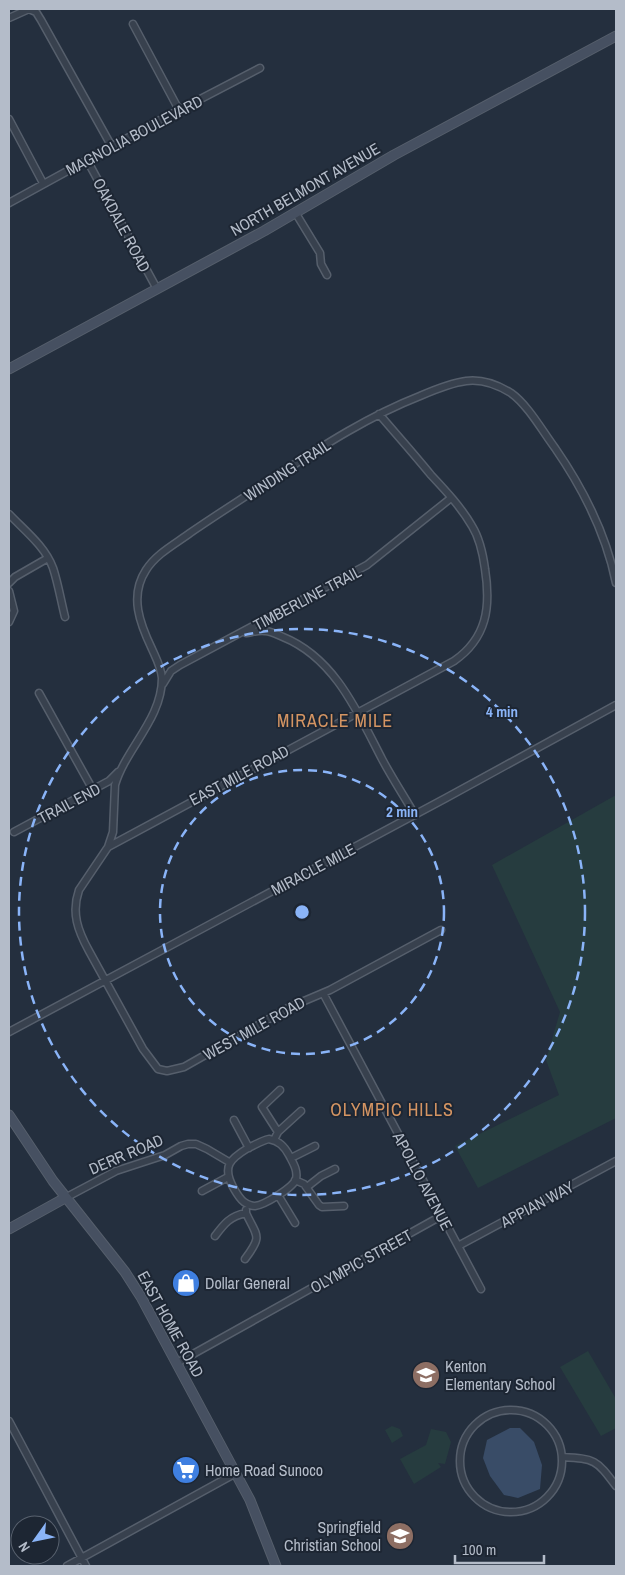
<svg xmlns="http://www.w3.org/2000/svg" width="625" height="1575" viewBox="0 0 625 1575" font-family="'Archivo Narrow',sans-serif">
<rect width="100%" height="100%" fill="#242f3e"/>
<path fill="#263c3f" d="M616,795V1118L478,1188L455,1146L559,1095L546,1060L560,1012L492,865Z
M588,1351L616,1399V1428L601,1436L560,1367Z
M392,1426L400,1429L403,1436L392,1443L385,1430Z
M431,1429L446,1432L451,1442L445,1464L438,1463L441,1467L414,1484L400,1459L426,1445Z"/>
<path fill="#394c67" d="M510,1428H520L534,1442L542,1465L540,1489L518,1498L504,1495L490,1476L483,1458L487,1440Z"/>
<g fill="none" stroke-linecap="round" stroke-linejoin="round">
<defs>
<path id="street" d="M9,18L29,9L36,12L41,20L112,147
M133,24L179,110
M9,119L43,183
M87,160L157,289
M9,203L164,118L260,68
M295,212L320,253L321,264L327,275
M379,414C396,434 414,454 431,475C446,491 461,507 472,526C480,539 483,554 485,569C491,607 487,638 454,661L108,847L79,890C71,913 78,931 89,951L143,1049L158,1069L167,1071L184,1067L290,1007L330,990L441,930
M9,514C24,530 45,546 53,568C58,583 61,601 65,617
M9,583L15,577L48,558
M9,591L14,611L9,622
M246,633C253,632 259,630 265,631C271,631 278,635 283,637C335,658 358,713 382,759C392,778 404,796 415,815
M163,684L171,671L180,665L367,565L451,498
M39,693L93,790
M14,832L109,781L118,772
M108,847L113,832L115,785C126,748 162,719 162,678C161,667 156,658 152,649C140,624 129,596 146,570C156,554 175,544 190,533C219,513 248,495 278,475C324,445 369,416 420,396C434,390 450,383 466,381C481,379 498,385 511,393C528,405 543,432 555,448C584,490 606,533 616,583
M323,993L481,1289
M9,1032L446,798L616,705
M234,1120L249,1148
M278,1132L301,1111
M269,1139C279,1141 284,1146 289,1155C293,1163 298,1170 296,1179C293,1188 264,1205 255,1206C251,1206 247,1204 244,1202C239,1198 236,1192 233,1187C222,1166 230,1159 248,1148C255,1145 261,1141 269,1139Z
M274,1140L278,1132L262,1107L280,1090
M291,1158L315,1146
M295,1180L304,1184L319,1205L322,1207L344,1206
M307,1187L321,1176L335,1169
M202,1191L228,1177
M278,1195L295,1223
M65,1198L116,1171L165,1155L181,1146L188,1144H196L207,1149L229,1162
M215,1236C224,1224 230,1216 246,1213V1210
M458,1246L616,1161
M245,1259C263,1235 257,1237 246,1213
M177,1363L441,1216
M460 1461a51 51 0 1 1 102 0a51 51 0 1 1-102 0Z
M9,1421L86,1566
M562,1457C595,1459 596,1459 616,1486
M67,1566L236,1473"/>
<path id="secondary" d="M9,369L264,231L394,155L616,36
M9,1115L53,1181L125,1272L141,1297L250,1500L276,1566
M9,1229L65,1198"/>
</defs>
<use href="#street" stroke="#565f6c" stroke-width="9"/>
<use href="#secondary" stroke="#565f6c" stroke-width="11"/>
<use href="#street" stroke="#38414e" stroke-width="6"/>
<use href="#secondary" stroke="#465061" stroke-width="9"/>
</g>
<g fill="none" stroke="#8ab4f8" stroke-width="2.5" stroke-dasharray="9 6">
<circle cx="302" cy="912" r="142"/>
<circle cx="302" cy="912" r="283"/>
</g>
<defs>
<symbol id="shop-disc" viewBox="-11 -11 22 22"><circle r="9.5" fill="#3f7fe0" stroke="#1d2633"/><path d="M-5-2.5h2.3a2.7 3.5 0 0 1 5.4 0H5L5.5 6h-11ZM-1.5-2.5h3a1.5 2.3 0 0 0-3 0Z" fill="#fff"/></symbol>
<symbol id="school-disc" viewBox="-11 -11 22 22"><circle r="9.5" fill="#8d6e63" stroke="#1d2633"/><path d="M0-5L7-2L0 1L-7-2ZM-4 1L0 2.5L4 1V4Q0 6-4 4Z" fill="#fff"/></symbol>
<symbol id="supermarket-disc" viewBox="-11 -11 22 22"><circle r="9.5" fill="#3f7fe0" stroke="#1d2633"/><path d="M-6-5.5h2.5l.6 2H6L4.5 2H-2.5L-4.4-4H-6ZM-1.5 3.2a1.3 1.3 0 1 0 .1 0ZM3 3.2a1.3 1.3 0 1 0 .1 0Z" fill="#fff"/></symbol>
</defs>
<g fill-rule="evenodd">
<use href="#shop-disc" x="170" y="1267" width="32" height="32"/>
<use href="#school-disc" x="410" y="1359" width="32" height="32"/>
<use href="#supermarket-disc" x="170" y="1454" width="32" height="32"/>
<use href="#school-disc" x="384" y="1520" width="32" height="32"/>
</g>
<g text-anchor="middle" dominant-baseline="central" stroke-width="4" stroke-linejoin="round" paint-order="stroke">
<g font-size="16" fill="#b4bcc9" stroke="#1d2633">
<text transform="translate(134 135) rotate(-28)">MAGNOLIA BOULEVARD</text>
<text transform="translate(305 189) rotate(-30)">NORTH BELMONT AVENUE</text>
<text transform="translate(122 225) rotate(62)">OAKDALE ROAD</text>
<text transform="translate(287 470) rotate(-33)">WINDING TRAIL</text>
<text transform="translate(307 598) rotate(-28)">TIMBERLINE TRAIL</text>
<text transform="translate(239 775) rotate(-28)">EAST MILE ROAD</text>
<text transform="translate(69 803) rotate(-28)">TRAIL END</text>
<text transform="translate(313 869) rotate(-28)">MIRACLE MILE</text>
<text transform="translate(254 1028) rotate(-29)">WEST MILE ROAD</text>
<text transform="translate(126 1154) rotate(-23)">DERR ROAD</text>
<text transform="translate(423 1181) rotate(62)">APOLLO AVENUE</text>
<text transform="translate(537 1204) rotate(-28)">APPIAN WAY</text>
<text transform="translate(361 1261) rotate(-29)">OLYMPIC STREET</text>
<text transform="translate(171 1324) rotate(61)">EAST HOME ROAD</text>
</g>
<g font-size="16" fill="#b4bcc9" stroke="#1d2633" text-anchor="start">
<text x="205" y="1283">Dollar General</text>
<text x="445" y="1366">Kenton<tspan x="445" dy="18">Elementary School</tspan></text>
<text x="205" y="1470">Home Road Sunoco</text>
<text x="381" y="1527" text-anchor="end">Springfield<tspan x="381" dy="18">Christian School</tspan></text>
</g>
<g font-size="18" letter-spacing="1" fill="#d59563" stroke="#1d2633">
<text x="335" y="720">MIRACLE MILE</text>
<text x="392" y="1109">OLYMPIC HILLS</text>
</g>
</g>
<circle cx="302" cy="912" r="8" fill="#8ab4f8" stroke="#1d2633" stroke-width="2.5"/>
<g font-size="15" text-anchor="middle" font-weight="bold" fill="#8ab4f8" stroke="#1d2633" stroke-width="4" stroke-linejoin="round" paint-order="stroke">
<text x="502" y="717">4 min</text>
<text x="402" y="817">2 min</text>
</g>
<rect width="625" height="1575" fill="none" stroke="#b4bcc9" stroke-width="20"/>
<g transform="translate(35 1540) rotate(237)"><circle r="24" fill="#1d2633" stroke="#59626f"/>
<path d="M0-4L9 19L0 12L-9 19Z" fill="#8ab4f8"/>
<text y="-8" font-size="14" font-weight="bold" text-anchor="middle" fill="#b4bcc9">N</text>
</g>
<path d="M455 1555v8h89v-8" fill="none" stroke="#b4bcc9" stroke-width="2.5"/>
<text x="462" y="1555" font-size="15" fill="#b4bcc9" stroke="#1d2633" stroke-width="4" paint-order="stroke">100 m</text>
</svg>
